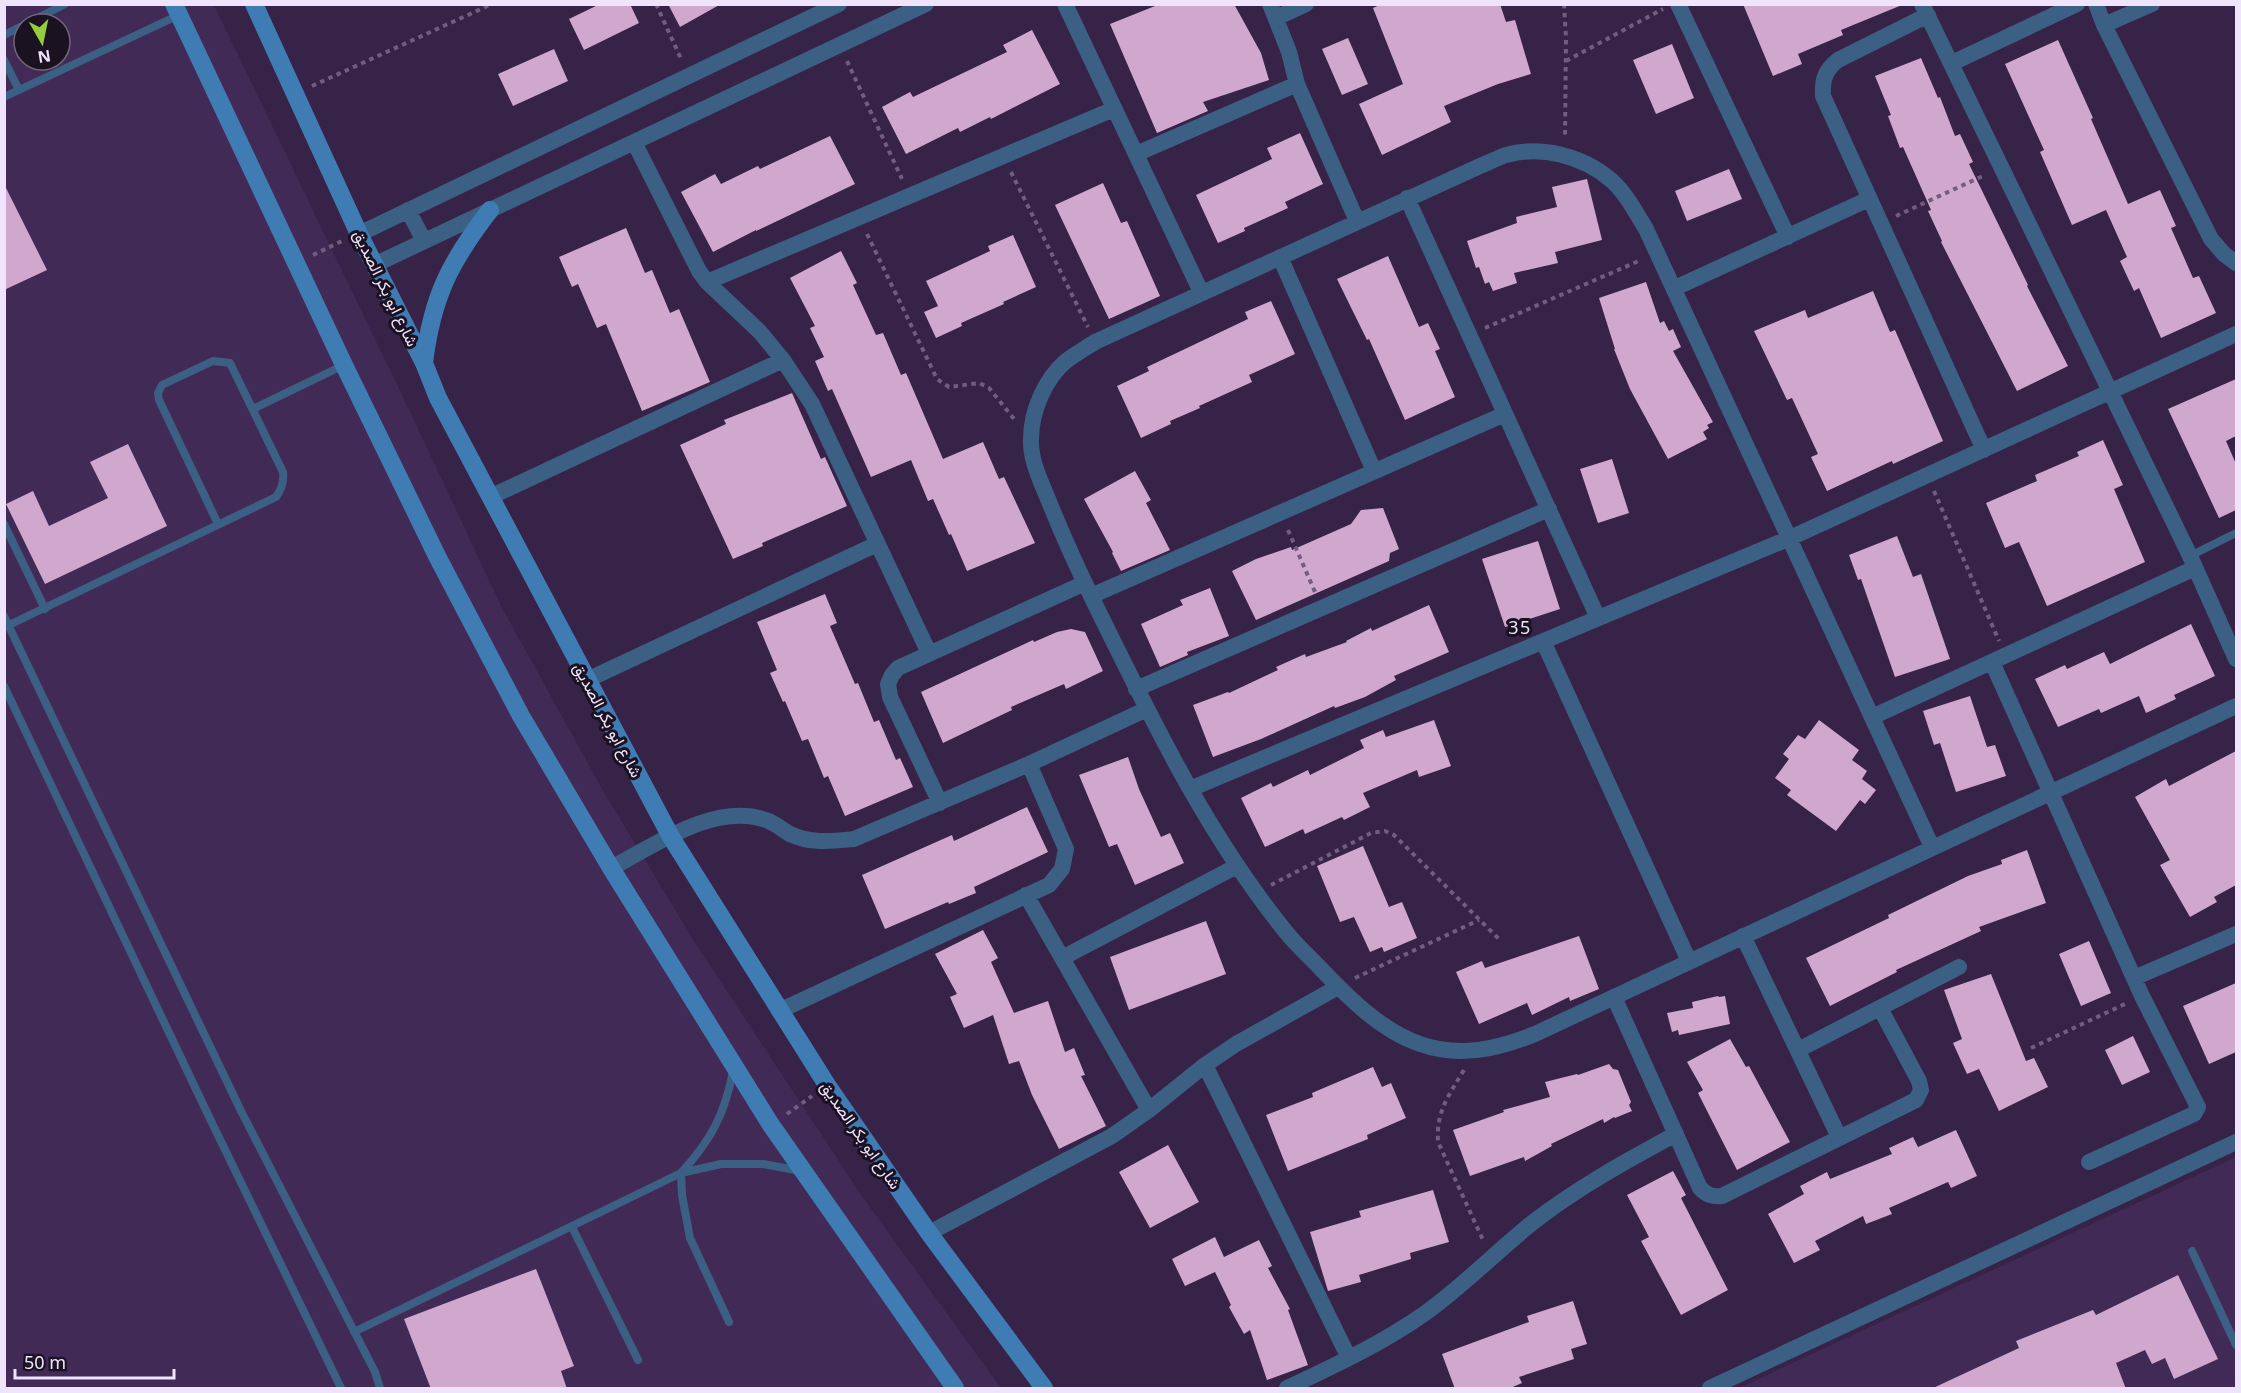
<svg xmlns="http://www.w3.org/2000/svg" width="2241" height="1393" viewBox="0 0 2241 1393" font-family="'Noto Sans',Vazirmatn,sans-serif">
<rect width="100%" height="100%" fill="#372248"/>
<path fill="#422a56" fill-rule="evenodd" d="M5,5H214L414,420L502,608L605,794L697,946L864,1199L1001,1388H5ZM24,24H60V60H24Z
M2236,1157V1388H1739Z"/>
<path fill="#d0a8ce" d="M600,4H630L639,23L584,50L569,19Z
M668,4H721L680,27Z
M1160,4H1234L1261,53L1269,80L1203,102L1208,111L1157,133L1110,24Z
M1382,4H1500L1506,22L1515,20L1531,74L1498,84L1444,106L1451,122L1382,155L1359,104L1403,84L1373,8Z
M1743,4H1902V5L1841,30L1843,35L1798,54L1802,64L1773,76Z
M1032,30L1060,84L991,119L990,117L960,132L958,128L906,154L882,107L910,92L913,97L1007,52L1003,45Z
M1348,38L1368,84L1342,95L1322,49Z
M2058,40L2093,118L2091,119L2128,204L2160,190L2176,226L2171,228L2193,278L2199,276L2216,313L2161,338L2139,288L2134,291L2120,261L2127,257L2106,210L2072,225L2040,152L2044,150L2005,64Z
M1672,44L1694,98L1656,114L1633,60Z
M554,49L568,81L513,106L498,74Z
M1921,58L1938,98L1940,97L1955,136L1960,134L1973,162L1969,164L2028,285L2027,286L2068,366L2017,391L1941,242L1942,241L1928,211L1931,210L1903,147L1900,148L1888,116L1891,115L1875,76Z
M1300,133L1323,184L1285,202L1288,208L1244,228L1245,231L1218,243L1196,195L1272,159L1267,148Z
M830,136L855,184L756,231V230L713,252L681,192L715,174L721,184L758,166L760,169Z
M1729,169L1742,199L1687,221L1675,191Z
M1587,179L1602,240L1555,252L1558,263L1514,273L1517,283L1493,291L1489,282L1485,284L1479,267L1476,268L1467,241L1517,223L1516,217L1557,207L1552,187Z
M1103,183L1121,223L1127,221L1160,296L1109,319L1055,205Z
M4,184L47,270L4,290Z
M626,228L645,273L652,270L670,313L679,309L710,382L642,411L606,324L597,328L578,284L572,287L559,257Z
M1013,235L1036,287L1003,302L1004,304L961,323L962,326L936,338L924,312L938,306L926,281L990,251L988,246Z
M841,251L857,283L853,285L876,335L883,333L901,375L906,373L943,459L983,442L999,479L1004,477L1035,543L967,571L951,534L949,535L933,499L928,501L911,460L871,477L832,389L828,391L815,361L824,357L810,328L815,326L790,278Z
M1388,256L1419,327L1428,323L1440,349L1435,351L1455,397L1405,420L1369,339L1367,340L1337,279Z
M1646,282L1660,323L1664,321L1669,331L1673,329L1681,347L1673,351L1713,422L1707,425L1709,428L1703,432L1707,439L1668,459L1630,389L1614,349H1615L1599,298Z
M1873,291L1890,332L1895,330L1943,441L1893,464L1892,461L1827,491L1811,457L1818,454L1792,398L1787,400L1754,331L1805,310L1808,318Z
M1271,301L1295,354L1249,375L1252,382L1199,406L1200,408L1170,421L1171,424L1141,438L1117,386L1149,371L1147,367L1248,319L1245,312Z
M2236,379V436L2226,441L2236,464V510L2219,518L2168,409Z
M792,393L821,459L825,457L847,506L762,543L763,546L733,559L680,445L726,424L724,420Z
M2103,440L2123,485L2114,489L2145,562L2047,606L2019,542L2005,548L1986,503L2037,481L2035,475L2079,456L2077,452Z
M128,444L167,526L45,584L6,504L33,491L49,526L108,498L90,462Z
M1612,459L1629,513L1598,523L1580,469Z
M1135,471L1151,500L1146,503L1170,550L1121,571L1112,553L1113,552L1084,499Z
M1383,508L1399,549L1390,553L1389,561L1256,620L1232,571L1256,559L1291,547L1292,550L1351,524L1361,510Z
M1897,536L1913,577L1921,574L1950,659L1895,677L1861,579L1858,580L1849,555Z
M1538,541L1560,609L1505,627L1482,559Z
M1210,588L1229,636L1187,652L1188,655L1160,667L1141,624L1183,605L1180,600Z
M825,594L837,623L830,626L855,684L858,683L874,722L879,720L896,760L900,758L913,787L845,816L828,776L824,778L808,739L802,741L785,701L783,702L770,673L777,670L757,622Z
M1429,605L1449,652L1394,676L1396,680L1365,697L1335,708L1334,706L1261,739L1213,757L1193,705L1228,692L1229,693L1278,670L1276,667L1305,654L1306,657L1347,642L1346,641L1371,628L1372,631Z
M2191,624L2215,676L2174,695L2176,699L2146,713L2139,696L2101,713L2099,709L2058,727L2035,679L2065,665L2067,669L2104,652L2110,664Z
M1071,629L1085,632L1103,671L1066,689L1064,684L1011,707L1012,710L943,743L921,692L1033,640L1034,642L1057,632Z
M1970,696L1987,747L1995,745L2006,776L1956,792L1940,743L1934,745L1923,711Z
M1434,720L1451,766L1419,777L1417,770L1363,793L1370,807L1344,820L1342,817L1305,834L1303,829L1265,847L1241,798L1271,783L1273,787L1308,770L1310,775L1364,748L1360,740L1383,730L1386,737Z
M1819,720L1859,750L1852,760L1867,771L1862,779L1876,790L1865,804L1860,800L1836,831L1787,795L1791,790L1775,778L1789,759L1783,754L1798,735L1805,739Z
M2236,751V885L2214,897L2217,902L2190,917L2160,865L2170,860L2135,797L2166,779L2169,786Z
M1128,757L1139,789L1161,837L1170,833L1184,863L1135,885L1117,844L1109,847L1079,775Z
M1027,807L1048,852L974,887L976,893L949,904L948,902L885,929L862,875L952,835L954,841Z
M1363,846L1389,907L1402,902L1417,938L1384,952L1382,947L1370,952L1354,917L1340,922L1317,866Z
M2027,850L2046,903L1979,927L1981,931L1896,970L1897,972L1830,1006L1806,958L1889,918L1888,915L1968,876L2002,864L2001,860Z
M1206,921L1226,974L1129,1010L1110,957Z
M983,930L998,958L991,962L1014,1013L1048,1001L1065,1052L1074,1048L1085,1075L1081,1076L1106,1126L1059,1149L1032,1095L1019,1061L1009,1064L993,1015L964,1028L950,997L957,994L935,954Z
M1579,936L1599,989L1570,1001L1569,997L1532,1015L1527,1003L1479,1024L1456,972L1482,961L1485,968Z
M2089,941L2111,993L2081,1006L2059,954Z
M1991,974L2026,1061L2034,1058L2048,1087L1999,1111L1979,1069L1967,1074L1953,1043L1962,1039L1944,990Z
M2236,983V1052L2209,1064L2183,1006Z
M1718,996L1719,997L1725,996L1730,1024L1679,1035L1678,1030L1672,1032L1667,1013L1693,1008L1692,1002Z
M2133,1036L2150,1072L2122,1085L2105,1050Z
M1730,1039L1746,1067L1749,1066L1790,1142L1737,1170L1698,1093L1703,1090L1687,1062Z
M1609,1064L1613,1069L1618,1070L1631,1102L1629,1105L1632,1111L1615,1118L1614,1117L1604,1123L1603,1119L1551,1144L1552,1146L1525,1161L1524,1157L1470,1176L1453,1130L1504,1112L1503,1110L1550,1097L1545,1082L1577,1074L1578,1075Z
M1373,1067L1382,1087L1391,1083L1406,1118L1367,1135L1368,1139L1288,1171L1266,1115L1313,1097L1312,1093Z
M1956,1130L1977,1176L1951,1188L1948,1182L1889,1208L1892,1214L1866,1224L1863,1216L1815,1241L1820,1250L1794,1263L1768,1214L1804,1194L1800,1186L1827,1172L1830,1179L1892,1154L1889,1148L1913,1137L1918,1147Z
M1168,1145L1199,1202L1150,1228L1119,1172Z
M1673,1171L1686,1195L1681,1198L1728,1290L1681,1315L1641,1241L1649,1237L1627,1195Z
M1433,1190L1449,1242L1410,1253L1411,1259L1359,1275L1361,1282L1328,1291L1310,1232L1361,1217L1359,1211Z
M1215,1237L1224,1257L1259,1240L1272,1266L1268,1268L1290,1309L1288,1310L1308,1365L1267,1380L1250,1330L1244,1334L1229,1307L1231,1305L1215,1272L1185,1286L1172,1259Z
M536,1269L574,1366L561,1371L567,1389H431L404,1319Z
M2178,1275L2218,1359L2174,1379L2165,1358L2152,1364L2145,1350L2116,1363L2126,1389H1931L2019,1348L2016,1341L2093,1310L2096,1315Z
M1573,1301L1587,1344L1571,1349L1574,1359L1519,1377L1522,1383L1508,1389H1455L1442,1354L1529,1322L1527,1316Z"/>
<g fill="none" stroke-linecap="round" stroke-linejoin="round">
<path stroke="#705d7f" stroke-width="4" stroke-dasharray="4.5 4.5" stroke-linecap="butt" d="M656,4L682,61
M1564,4L1566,38L1565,139
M847,61L902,179
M1566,61L1663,9
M312,86L492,4
M1011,172L1088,327
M1896,216L1985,175
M867,234L937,379L949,387L979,383L989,388L1014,419
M313,255L342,241
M1485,328L1641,260
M1934,491L1999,641
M1288,530L1315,592
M1271,885L1371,833L1385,831L1394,835L1501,941
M1355,978L1479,920
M2031,1048L2125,1004
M1464,1070C1449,1095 1436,1111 1438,1142L1483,1240
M787,1114L812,1096"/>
<path stroke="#3b6083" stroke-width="8" d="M26,24L65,4
M4,35L24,25
M4,60L19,90
M4,97L179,15
M253,409L344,365
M4,524L45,609
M2190,556L2236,533
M4,616L241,1111L375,1372L380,1388
M9,625L276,497C282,489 284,482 283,472L230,363L213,361L162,385L158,393L159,400L218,524
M4,686L213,1125L341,1388
M572,1227L638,1360
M2192,1251L2236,1345
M729,1322L690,1238L682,1195L681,1173C711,1140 725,1114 733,1071
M354,1332L681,1173L721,1164H763L801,1171"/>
<path stroke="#3b6083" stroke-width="16" d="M1065,4L1201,292
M1270,4L1289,52L1297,84L1357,221
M1678,4L1788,237
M1922,4L2190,556L2236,659
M2096,4L2104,25L2211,239L2224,254L2236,263
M1928,15L1838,60C1825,70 1822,80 1823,96L1984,450
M1276,18L1306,4
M2104,25L2152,4
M1952,63L2077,4
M634,142L699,271L707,282L760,332L783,360L812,404L929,653
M1136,154L1297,84
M1407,198L1598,618
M408,210L424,241
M359,234L839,4
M1280,257L1374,471
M374,265L926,4
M707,282L1114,109
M1675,288L1869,199
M490,497L783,360
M1091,596L1505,414
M1543,641L1689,961
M1992,662L2142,996L2198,1107L2194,1114L2089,1162
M587,680L877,544
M1136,689L1549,509
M1872,717L2195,568
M1190,789L1790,538L2236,334
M940,803L890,697L888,684L892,675L898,668L1085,583
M1932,847L1646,229C1636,213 1626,193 1611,180C1583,156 1541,145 1506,155C1497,158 1488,163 1480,166L1095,342C1086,348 1075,354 1066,361C1045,379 1031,411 1031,439C1030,462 1042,483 1050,504C1063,536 1077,567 1092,598C1149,714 1205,832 1286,932C1297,946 1311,958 1323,971C1351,1000 1382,1031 1420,1044C1460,1058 1497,1049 1535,1034L2236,706
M611,868C655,845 715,802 766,820C775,823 783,830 790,834C810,844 833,841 854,839L1029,764L1147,709
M1026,895L1149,1110
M1743,936L1839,1137
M1062,958L1237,866
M2134,978L2236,934
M1614,997L1700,1188C1707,1195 1712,1197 1722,1196L1916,1100L1921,1090L1919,1081L1880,1008
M779,1011L1049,885L1062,869L1066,849L1029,764
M1798,1050L1959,967
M1205,1065L1349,1358
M929,1233L1112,1136L1149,1110L1205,1065L1236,1044L1338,987
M1287,1388C1334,1366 1381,1344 1424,1314C1462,1287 1495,1253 1532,1223C1577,1188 1626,1161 1676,1134
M1710,1388L2236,1142"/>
<path stroke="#3e7cb3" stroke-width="18" d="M174,4L344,365L438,558L521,716L611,868L771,1125L955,1388
M254,4L359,234L424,363L438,398L671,837L827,1085L929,1233L1044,1388
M424,363C432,297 450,262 490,210"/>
</g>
<g text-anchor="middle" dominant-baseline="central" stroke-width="6" stroke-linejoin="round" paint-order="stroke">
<g font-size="16" fill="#f0e3fc" stroke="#1a1121">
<text transform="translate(386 288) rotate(64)">شارع ابو بكر الصديق</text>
<text transform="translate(608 720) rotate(62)">شارع ابو بكر الصديق</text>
<text transform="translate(861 1135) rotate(55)">شارع ابو بكر الصديق</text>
</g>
<g font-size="18" letter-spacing="1.5" fill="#f0e3fc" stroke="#1a1121">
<text x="1520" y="627">35</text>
</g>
</g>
<rect width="2241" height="1393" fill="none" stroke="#f0e3fc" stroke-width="12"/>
<g transform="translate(42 42) rotate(171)"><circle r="28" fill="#1a1121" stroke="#706579" stroke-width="1.5"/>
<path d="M0-4.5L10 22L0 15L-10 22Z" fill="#95cc3b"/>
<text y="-9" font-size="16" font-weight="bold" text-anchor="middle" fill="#f0e3fc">N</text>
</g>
<path d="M15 1369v9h159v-9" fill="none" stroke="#f0e3fc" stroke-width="3"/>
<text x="24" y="1369" font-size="18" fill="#f0e3fc" stroke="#1a1121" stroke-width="4.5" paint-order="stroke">50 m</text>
</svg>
